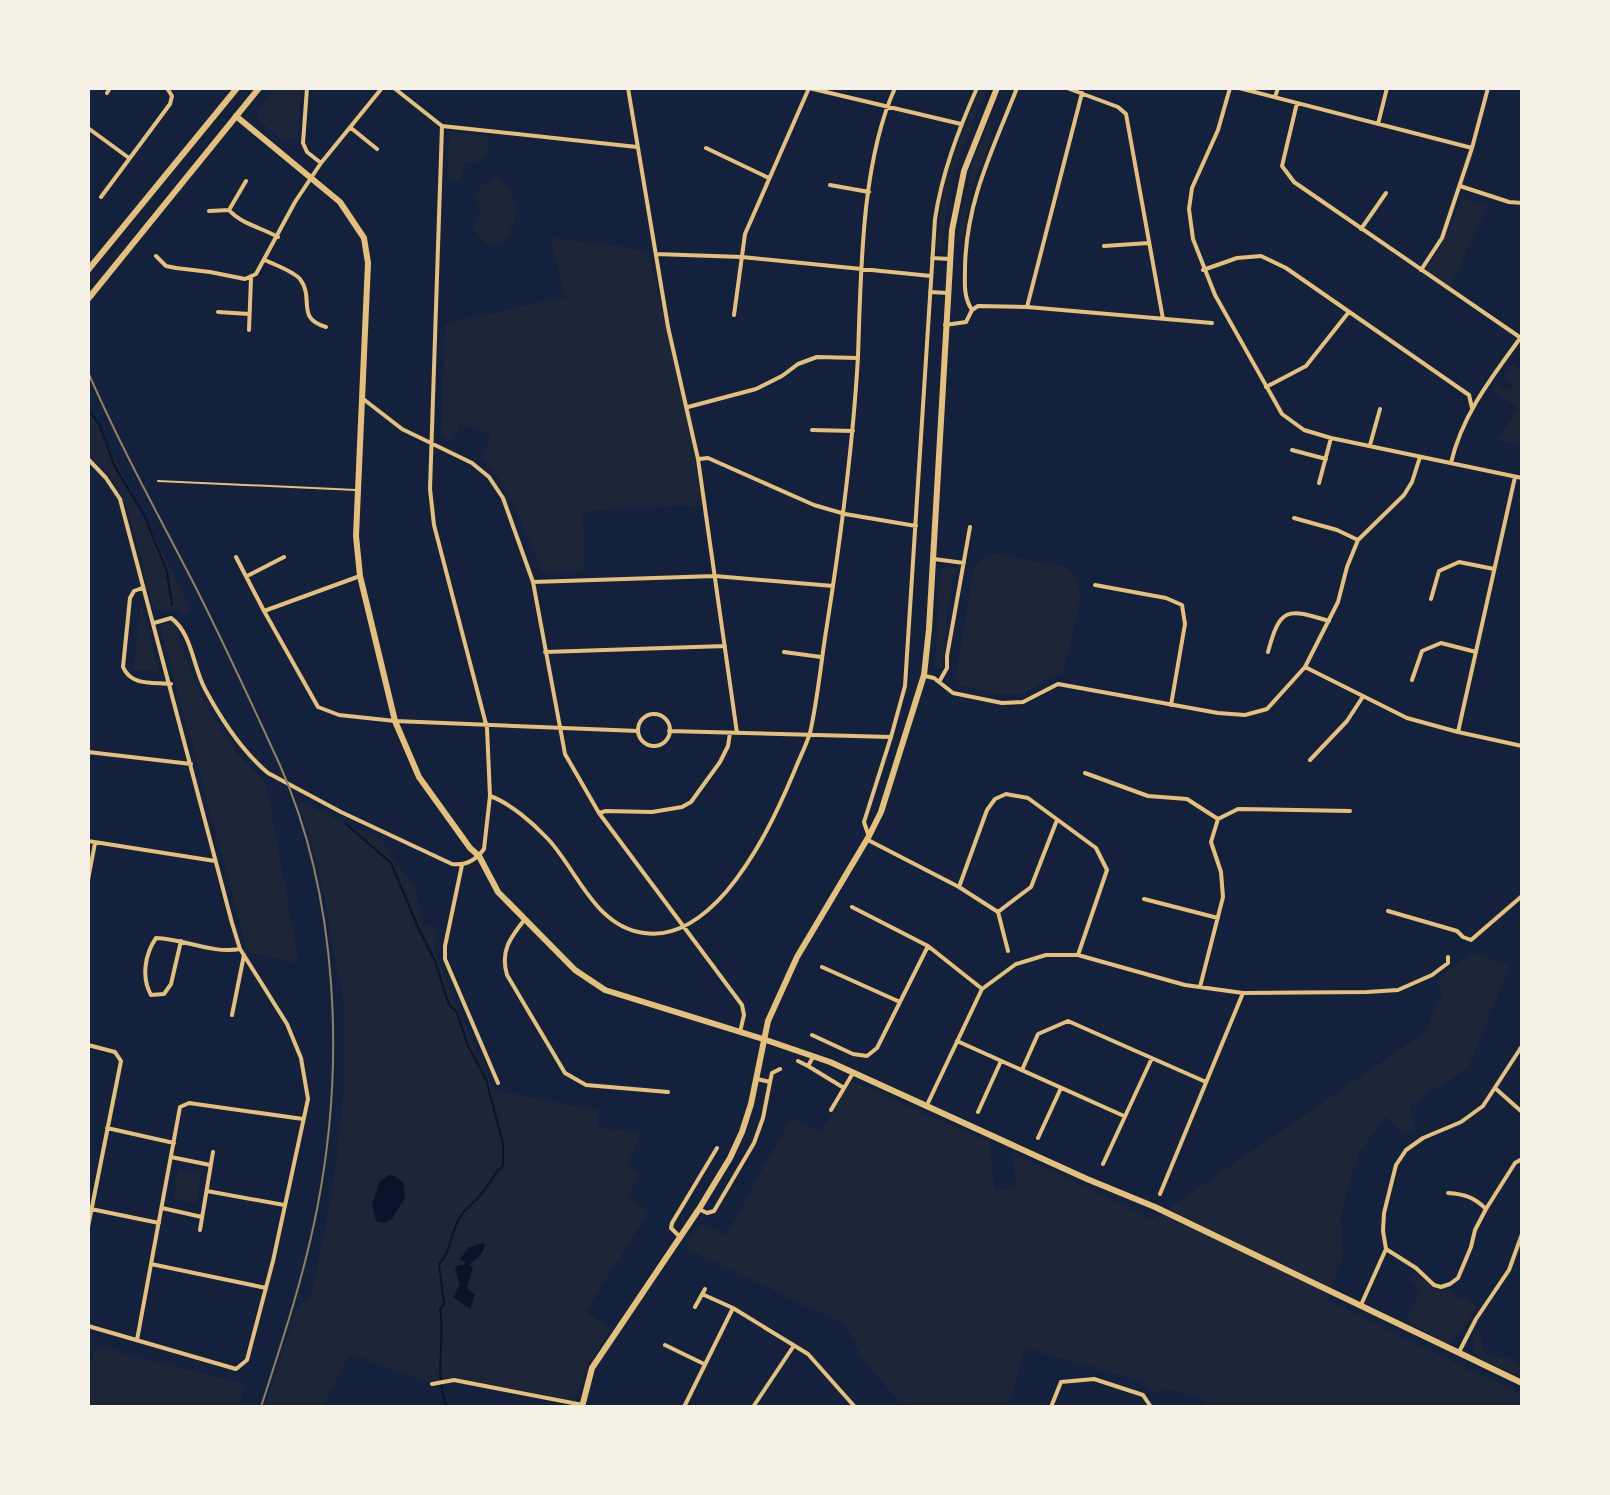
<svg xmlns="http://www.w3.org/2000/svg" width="1610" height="1495" viewBox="0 0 1610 1495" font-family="'Crimson Pro',serif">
<rect width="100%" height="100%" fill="#14213d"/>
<path fill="#1d2539" d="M276,88H301L298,137L281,140L259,120V109Z
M980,88H987L952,176L947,200L942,251L936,250L942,197L948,169Z
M991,118V139L968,198L963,240L957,241L973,161Z
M449,132L489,136L487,153L476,162H465L460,180L448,182Z
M496,176C524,202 520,214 502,246L488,245L473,229L481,213L475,199L481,186Z
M1462,197L1487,207L1450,287L1437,281L1427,271L1452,224Z
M551,238L615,246L648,252L685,406L703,506L616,508L583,512L584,571L542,572C525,532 511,490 482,457L491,435L461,422L453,441L442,438L445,324L565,297Z
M1512,364L1522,371V445L1497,440L1518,408L1493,390L1496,384L1508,391L1514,383L1504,376Z
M88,405L192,610L184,614L178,609H156L152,604C138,553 133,488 88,454Z
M997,554L1066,567L1076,579L1081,596L1063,675C1047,673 1038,689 1023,693C1004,699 978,689 959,685L956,677L974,567L984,557Z
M946,565L956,568L948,604L942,669L935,668L941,571Z
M141,603L159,672L133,669Z
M170,622L176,626C192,685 219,742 266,783L299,963L248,952L161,630L164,624Z
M297,800L384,842L389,854L415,887L423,925L437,929L434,949L471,1040L495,1091L599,1111L597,1127L641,1133L627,1166L640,1172L628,1197L649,1211L586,1311L610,1330L588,1365L577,1396L566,1399L452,1377L427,1382L350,1354L323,1407H265L296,1309L310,1299C332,1206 348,1110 344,1015C344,995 338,974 334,954C326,900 317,852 297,800Z
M1471,952L1510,966L1468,1068L1410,1105L1416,1131L1405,1135L1385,1117L1358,1154L1340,1217L1342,1260L1327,1300L1522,1395V1407H1206V1400L1175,1390L1149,1392L1144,1382L1025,1348L1008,1407H910L897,1399L865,1362L845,1325L686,1248L700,1223L726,1235L791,1118L821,1132L851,1081L990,1142L994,1191L1016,1188L1012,1152L1153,1219L1424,1033L1442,995L1437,979Z
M178,1170L201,1173L196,1203L174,1199Z
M1413,1272L1435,1289L1448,1290L1477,1306L1466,1326L1452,1342L1446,1343L1406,1320L1420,1289L1410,1282Z
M1477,1331L1482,1335L1481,1347L1487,1356L1507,1358L1522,1366V1377L1481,1359L1473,1351V1342Z
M98,1346L244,1384L240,1407H88V1366Z"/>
<path fill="#0b132b" d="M391,1174L403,1182L405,1198L392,1219L385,1223L376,1221L372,1204L380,1181Z
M484,1243L485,1246L480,1256L469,1265L473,1268L467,1288L475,1295L470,1309L453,1297L460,1284L455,1270L458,1265H464L465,1262L460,1259L469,1247Z"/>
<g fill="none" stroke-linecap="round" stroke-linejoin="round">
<path stroke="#0b132b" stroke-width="2" d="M88,410L99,424L115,467L145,517L167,572L172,605
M346,824L391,863L417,925L435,961L449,1005L457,1012L467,1044L486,1079L503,1144V1166C494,1173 494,1177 488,1185C482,1196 470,1204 463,1213C451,1227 452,1251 439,1264L444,1304L440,1309C446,1341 433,1375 447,1407"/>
<path stroke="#e5c07b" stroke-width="2" d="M158,481L356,490"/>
<path stroke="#e5c07b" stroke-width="4" d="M307,88L303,143L307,152L321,163
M394,88L442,126
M628,88L668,327L698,459L737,733
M1067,88L1118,107L1126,114L1163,319
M1230,88L1218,130L1192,188L1189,209L1193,239L1215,295L1282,414L1304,430L1331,438L1522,478
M1239,88L1472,148
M107,93L110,88
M1275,97L1278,88
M1297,103L1282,166L1294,182L1521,338
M1378,124L1387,88
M442,126L637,147
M88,128L129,158
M351,128L377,149
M706,148L769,178
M830,185L869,192
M1460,186L1509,202L1522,203
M101,197L170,104L172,96L167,88
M229,210C240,223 262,228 278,237
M209,211L229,210L246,181
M1361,229L1386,193
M1104,246L1149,243
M656,254L742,257L931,276
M156,256L166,266L176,268L210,272L245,279L256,274L295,202L321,163L382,88
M932,258L950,259
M265,260C275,265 293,271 300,279C315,299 295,318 326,327
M1203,270L1237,258L1261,256L1286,268L1469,395L1472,408
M1421,270L1442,238L1472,148L1488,88
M930,292L948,293
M1027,307L1082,93
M972,310C963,296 965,283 965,268C966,201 993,149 1017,88
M218,312L249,314
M734,315L745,234L809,88L961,124
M945,325L966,322L972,310L978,306L1027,307L1212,323
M249,330L251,278
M1266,387L1306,366L1348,313
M362,398L402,429L472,463L489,477L503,498L533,582L565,754L599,813L742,1005L744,1015L740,1032
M688,407L756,389L782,376L798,364L817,357L858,358
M812,430L853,431
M1370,445L1380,409
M1292,450L1326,459
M88,459L106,478L120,499L232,923L240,949L287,1024L301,1058L308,1099L273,1261L247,1360L236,1369L88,1326
M699,459L708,458L814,505L845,514L916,526
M1451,463C1462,415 1492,377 1521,337
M1319,483L1331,438
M1294,518L1337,530L1358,540
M236,557L264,611
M934,559L964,563
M247,576L284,557
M360,576L264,611L318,707L339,715L395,721L638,731
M533,582L715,576L833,586
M1095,585L1166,598L1182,605L1185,624L1171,705
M142,588L134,591L130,598L123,667C131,686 152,682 171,684
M1431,599L1439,571L1459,562L1494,569
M154,623L171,618C192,633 193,667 205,689C221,719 242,751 268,773L341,812L452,864C466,866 476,860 484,849L490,796L487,728L434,525L430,489L442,126
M545,652L725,646
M784,652L821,657
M1268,652C1280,607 1287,608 1329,621
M1305,667L1407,718L1458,732L1522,746
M925,676L934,678L953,693L1002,703L1023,702L1058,684L1218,713L1245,715L1267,709L1305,667L1338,602L1347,567L1358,540L1404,495L1412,482L1420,457
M1412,680L1422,651L1441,643L1476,652
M939,682L947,668V656L970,527
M638 730a16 16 0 1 1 32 0a16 16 0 1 1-32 0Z
M669,731L891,737
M1458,732L1515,477
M88,752L191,764
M1310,760L1347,721L1362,698
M1085,773L1148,796L1187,799L1218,819
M490,796C510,803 533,823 548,839C577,870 595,927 644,933C677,938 705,916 726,892C756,856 776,815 794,772C799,759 806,746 810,733C818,698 821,661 827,625C841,536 853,446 858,356C861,273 861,163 895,88
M599,813L606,811L652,812L682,807L691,802L720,762L728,746L730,733
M868,834L864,822L891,737L905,686L935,219C942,173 958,131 977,88
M868,840L959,887L998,912L1008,951
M88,841L215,861
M462,865L445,946V959L498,1083
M88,880L95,843
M959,887L987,810L995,799L1006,794L1028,798L1096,848L1107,870L1078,955
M1144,899L1218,918
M852,907L928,946L981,988
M1388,911L1457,931L1463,937L1471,940L1522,896
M998,912L1031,887L1057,820
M525,919C510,938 500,951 507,975L565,1073L586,1085L668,1092
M181,941L171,984L164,994L151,995C141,977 145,954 156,938C185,939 211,954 240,949
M822,967L900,1002
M1200,987L1223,897L1221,872L1211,842L1218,819L1238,809L1350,811
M232,1015L244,955
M812,1035L853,1054L867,1056L877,1048L928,946
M957,1041L1124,1116
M88,1045L115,1052L121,1061L88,1227
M813,1057L808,1066L844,1088
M798,1061L808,1066
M1022,1070L1038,1034L1068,1021L1206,1082
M770,1082L772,1073L780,1069
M1495,1088L1522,1112
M927,1105L982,989L1016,964L1046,955H1078L1185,985L1243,993L1367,992L1398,990L1432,975L1448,963V957
M831,1110L853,1073
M978,1112L1001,1061
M107,1128L174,1143
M1038,1138L1061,1088
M171,1157L210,1165
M1103,1164L1152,1058
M207,1191L284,1205
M1448,1193C1464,1194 1474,1197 1486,1209
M1160,1194L1243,993
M162,1208L202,1217
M91,1209L159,1223
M699,1209L707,1213L714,1211L754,1143L763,1118L770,1082L757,1079
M200,1230L213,1152
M680,1237L671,1228L672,1223L717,1148
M1386,1249L1416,1268L1434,1285L1441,1287L1450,1284L1458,1278L1471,1247L1475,1230L1486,1209L1515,1163L1522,1159
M151,1264L266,1288
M702,1294L733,1308L808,1354L855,1407
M1361,1305L1386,1249L1383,1231L1384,1213L1396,1165L1406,1150L1423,1138L1461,1122L1483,1106L1522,1046
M695,1307L705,1289
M137,1340L180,1107L189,1103L303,1119
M665,1345L704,1364
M1459,1352L1476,1319L1509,1270L1522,1234
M432,1384L454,1380L583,1405
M684,1407L733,1308
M753,1407L793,1347
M1051,1407L1061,1382L1094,1379L1143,1395L1151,1407"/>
<path stroke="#e5c07b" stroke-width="6" d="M236,116L340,202L364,238L368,263L356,536L360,576L395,721L419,777L470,848L479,856L498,892L575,970L605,990L763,1039L830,1062L1087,1179L1155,1207L1522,1383"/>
<path stroke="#e5c07b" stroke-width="6" d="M88,270L237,88
M88,299L259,88
M582,1407L592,1368L699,1209L730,1158L742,1132L751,1104L768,1021L797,957L869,836L881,812L924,675L929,629L952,230L964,171L997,88"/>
<path stroke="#918062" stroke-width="2" d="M88,372C120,446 159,516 196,588C225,646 252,704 279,763C339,897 345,1067 317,1209C304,1276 282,1342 261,1407"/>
</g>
<rect width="1610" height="1495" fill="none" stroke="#f6f1e7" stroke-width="180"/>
</svg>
